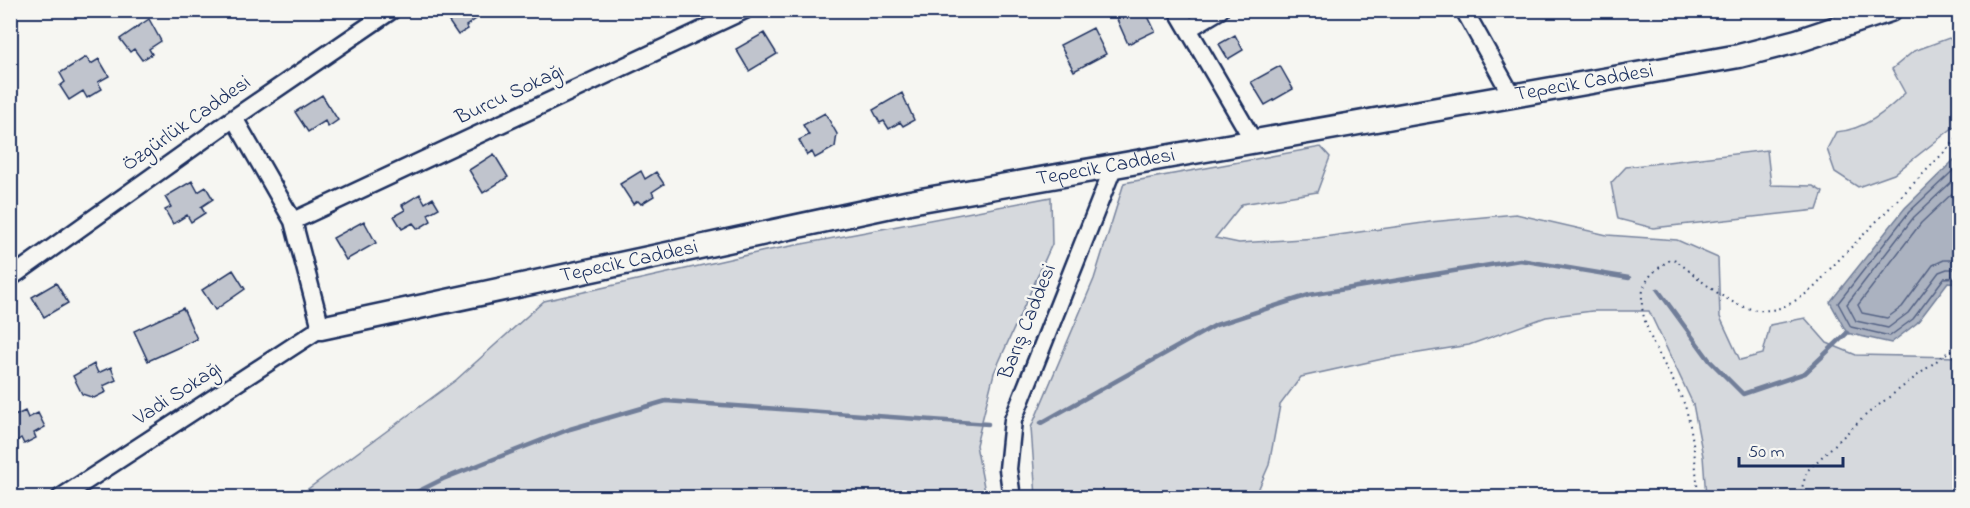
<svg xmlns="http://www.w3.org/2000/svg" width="1970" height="508" viewBox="0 0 1970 508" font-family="'Indie Flower',sans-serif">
<rect width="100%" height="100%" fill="#f6f6f2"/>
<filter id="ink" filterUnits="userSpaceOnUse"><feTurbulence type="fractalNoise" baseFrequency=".0167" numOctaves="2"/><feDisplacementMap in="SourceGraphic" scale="12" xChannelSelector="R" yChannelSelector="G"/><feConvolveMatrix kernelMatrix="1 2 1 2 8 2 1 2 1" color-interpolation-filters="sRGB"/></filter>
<g filter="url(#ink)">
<path fill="#d6d9dd" stroke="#78849e" stroke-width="1.5" d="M1949,38L1959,46V123L1894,174L1858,187L1835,172L1827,149L1836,132C1864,130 1886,112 1905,93L1892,69L1914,51Z
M1321,147L1330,157L1317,192L1242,204L1215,238L1239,243L1317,238L1430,222L1516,214L1607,235L1677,240L1718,258L1720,317L1740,360L1763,354L1770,325L1805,318L1827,343L1856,355L1959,357V497H1706L1703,456L1693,404L1649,311H1592L1546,317L1469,345L1387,358L1301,377L1280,405L1269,465L1255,497H1036L1031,428L1094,279L1124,183Z
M1767,150L1771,185L1813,186L1823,192L1817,210L1653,228L1618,219L1611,183L1626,167Z
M1051,197L1052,244L994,373L976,445L986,497H297L456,380L544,301L765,251Z"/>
<path fill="#abb2c0" stroke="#717e99" stroke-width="1.5" d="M1959,155V283L1948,282L1917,323L1891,343L1847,333L1830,302L1905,208Z"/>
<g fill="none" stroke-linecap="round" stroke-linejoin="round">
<path stroke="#556385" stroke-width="1.5" d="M1960,164L1909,212L1838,303L1851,327L1890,336L1913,319L1944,278L1960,277
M1960,174L1914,217L1847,304L1856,321L1888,328L1908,313L1939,272L1947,269H1960
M1960,186L1921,223L1858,305L1862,313L1887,318L1902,307L1933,265L1944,260H1960"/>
<path stroke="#717e99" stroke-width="4.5" d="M1658,290L1710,361L1743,394L1805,373L1847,333
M1041,423L1216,325L1309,295L1520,260L1629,278
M405,498L443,479L570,429L666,401L988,424"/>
</g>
<path fill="#c0c4cd" stroke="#1b2f5e" stroke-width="1.5" d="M441,10H489L466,26L468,29L458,35Z
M1130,10H1145L1155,31L1128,44L1116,17Z
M149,19L161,41L149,49L152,54L142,60L134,49L130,52L120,39Z
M1093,28L1106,54L1074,71L1060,45Z
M764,33L777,54L749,71L736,49Z
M1235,35L1243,50L1228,59L1219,44Z
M86,57L91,64L99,59L109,76L98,82L102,89L87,98L83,91L69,100L60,86L65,82L60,73Z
M1280,66L1293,89L1265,105L1251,82Z
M902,93L914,120L903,126L900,122L889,129L884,121L880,123L873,110Z
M322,95L338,120L328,127L325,121L308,132L295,112Z
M825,113L837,134L835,147L815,158L812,152L807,155L799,140L809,135L803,125Z
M494,154L508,177L483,193L469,170Z
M641,171L645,179L656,172L664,184L652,192L654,196L641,204L638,201L633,204L620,184Z
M192,181L198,192L206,187L213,199L201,207L205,213L191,222L187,215L173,224L165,210L171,207L165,197Z
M420,194L425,203L433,198L439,208L428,214L431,221L418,229L413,223L402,229L394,216L405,210L402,205Z
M364,221L376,243L346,260L333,238Z
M233,270L245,289L215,310L202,290Z
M56,283L68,303L44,317L32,297Z
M183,308L197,339L148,361L134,331Z
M94,364L98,373L111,367L116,380L103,386L106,392L94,398L82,394L73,376Z
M25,411L28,418L38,413L45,427L34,433L36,438L24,444L21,438L15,442L10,433V418Z"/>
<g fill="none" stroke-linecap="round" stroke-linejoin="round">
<defs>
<path id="street" d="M1177,10L1254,142
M1464,10L1512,96
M1188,29L1220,10
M293,221L745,10
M10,278L234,118L392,10
M60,498L321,328L293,221L234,118
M1012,498L1008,469L1013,420L1113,168"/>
<g id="secondary">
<path id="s1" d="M321,328L910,202L1739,56L1797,41L1890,10"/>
</g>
</defs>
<use href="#street" stroke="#1b2f5e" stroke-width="21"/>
<use href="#secondary" stroke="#1b2f5e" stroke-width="27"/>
<path stroke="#1b2f5e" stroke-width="2" stroke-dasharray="1.5 4.5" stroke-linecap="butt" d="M1698,498C1696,467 1694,435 1685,406C1672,369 1617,305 1655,271C1661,266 1666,261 1674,259C1708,284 1747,329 1793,302C1808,293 1817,287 1827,272L1960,136
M1799,498L1807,471L1867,414L1960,343"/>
<use href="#street" stroke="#f6f6f2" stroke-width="16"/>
<use href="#secondary" stroke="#f6f6f2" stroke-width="22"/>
</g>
</g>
<g text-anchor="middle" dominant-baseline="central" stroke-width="5" stroke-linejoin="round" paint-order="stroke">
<g font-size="21" fill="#1b2f5e" stroke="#f6f6f2">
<text stroke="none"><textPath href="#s1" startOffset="1287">Tepecik Caddesi</textPath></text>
<text transform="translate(510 95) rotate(-25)">Burcu Sokağı</text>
<text transform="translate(187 124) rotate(-35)">Özgürlük Caddesi</text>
<text stroke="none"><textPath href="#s1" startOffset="801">Tepecik Caddesi</textPath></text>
<text stroke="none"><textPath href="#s1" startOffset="315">Tepecik Caddesi</textPath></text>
<text transform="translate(1028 322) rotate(-68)">Barış Caddesi</text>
<text transform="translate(178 394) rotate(-33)">Vadi Sokağı</text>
</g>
</g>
<rect width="1970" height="508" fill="none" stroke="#f6f6f2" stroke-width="36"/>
<rect x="18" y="18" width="1934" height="472" fill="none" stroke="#1b2f5e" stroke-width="2" filter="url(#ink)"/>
<path d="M1739 457v9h104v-9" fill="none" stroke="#1b2f5e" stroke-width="3"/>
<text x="1748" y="457" font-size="18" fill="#1b2f5e" stroke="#f6f6f2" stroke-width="4.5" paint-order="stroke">50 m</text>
</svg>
